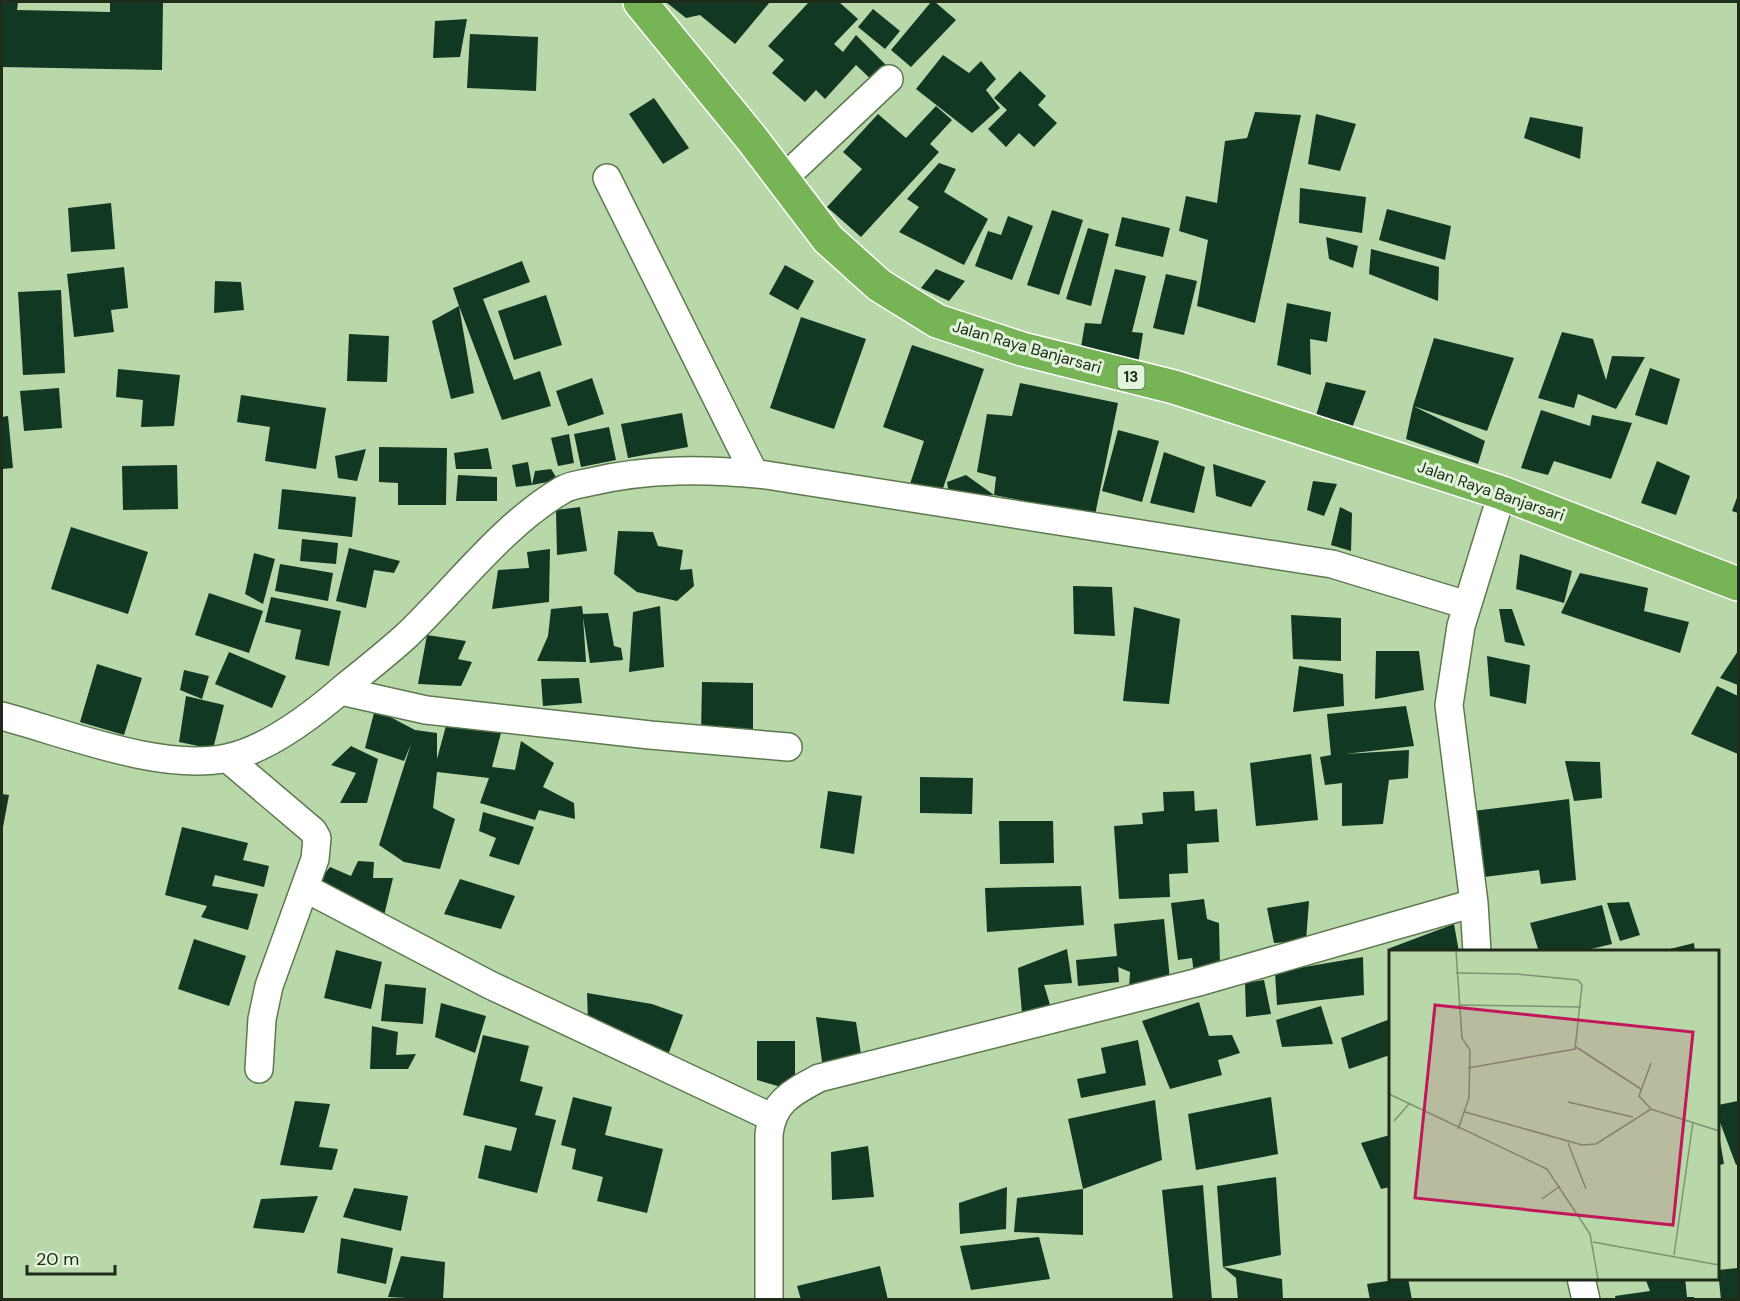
<svg xmlns="http://www.w3.org/2000/svg" width="1740" height="1301" viewBox="0 0 1740 1301" font-family="'DM Sans',sans-serif">
<rect width="100%" height="100%" fill="#b8d8aa"/>
<path fill="#123723" d="M2,2H18L17,10L110,12V2H163L162,70L2,67Z
M666,2H770L735,44L700,15L686,18Z
M809,2H839L858,19L834,44L843,52L856,35L888,67L874,82L856,65L825,99L816,90L805,102L772,73L784,60L768,46Z
M931,2H935L956,20L911,67L891,50Z
M873,9L900,31L885,49L858,27Z
M467,19L460,57L433,58L435,21Z
M470,34L538,37L536,91L467,88Z
M943,55L969,73L981,61L996,79L986,90L1000,108L972,133L916,89Z
M1020,71L1046,96L1038,105L1057,123L1034,147L1019,133L1006,147L988,129L1007,110L994,98Z
M654,98L689,148L663,164L629,114Z
M936,106L952,120L930,144L939,152L861,237L827,207L862,169L843,152L878,114L906,138Z
M1255,112L1301,115L1255,323L1197,306L1208,240L1179,231L1186,196L1217,203L1225,141L1247,138Z
M1316,114L1356,124L1340,171L1308,164Z
M1530,117L1583,127L1580,159L1524,138Z
M939,163L956,169L944,192L988,219L964,265L899,232L919,207L907,199Z
M1300,188L1366,197L1362,233L1299,223Z
M111,203L115,249L71,252L68,208Z
M1387,209L1451,226L1445,260L1379,240Z
M1052,210L1083,220L1059,295L1027,285Z
M1008,216L1033,226L1012,280L975,266L988,231L1001,235Z
M1122,217L1170,228L1163,257L1115,246Z
M1088,228L1109,234L1091,306L1066,299Z
M1326,237L1358,246L1353,268L1329,259Z
M1371,249L1439,267L1438,301L1369,274Z
M522,261L530,282L483,299L514,380L540,371L551,406L502,420L459,306L474,393L451,399L432,321L459,306L453,288Z
M785,265L814,281L798,310L769,294Z
M124,267L128,308L111,310L114,332L74,337L67,274Z
M936,269L965,281L949,301L921,288Z
M1115,269L1146,276L1132,332L1143,333L1138,364L1080,353L1085,323L1101,324Z
M1166,274L1197,281L1184,335L1153,328Z
M215,281L241,282L244,310L214,313Z
M61,290L65,373L23,375L18,292Z
M546,295L562,345L514,360L498,311Z
M1287,303L1331,312L1327,342L1310,339L1311,375L1277,365Z
M801,317L866,339L834,429L770,408Z
M1562,332L1593,339L1606,380L1612,356L1645,357L1616,409L1578,394L1574,408L1538,398Z
M349,334L389,336L387,382L347,381Z
M1434,338L1514,358L1487,431L1413,406Z
M912,345L984,369L941,494L910,484L924,441L883,427Z
M1650,368L1680,379L1667,425L1635,415Z
M118,369L180,375L174,426L141,427L143,400L116,397Z
M592,378L604,414L568,426L556,391Z
M1326,382L1366,391L1352,428L1315,419Z
M1020,383L1118,403L1095,515L994,495L996,477L977,472L987,414L1012,416Z
M59,388L62,428L24,431L20,391Z
M241,395L326,408L316,469L265,461L270,427L237,422Z
M1413,406L1485,441L1478,464L1406,439Z
M1541,410L1590,426L1592,415L1632,423L1611,479L1554,461L1548,475L1521,468Z
M682,413L688,447L628,458L621,424Z
M8,416L13,468L2,469V417Z
M609,427L616,460L581,467L574,434Z
M1118,430L1159,441L1142,502L1102,491Z
M569,434L574,463L558,466L551,438Z
M379,447L447,448L446,505H398V483L379,482Z
M488,448L492,469H456L454,453Z
M366,449L357,481L338,478L335,456Z
M1164,452L1205,467L1194,513L1150,503Z
M1657,461L1690,476L1676,515L1641,503Z
M528,462L532,485L516,487L512,465Z
M1213,464L1266,481L1251,507L1216,496Z
M177,465L178,509L123,510L122,466Z
M551,469L558,480L532,485L535,471Z
M458,475L497,477V501H456Z
M966,475L994,495H949L947,482Z
M1313,481L1337,484L1324,516L1307,510Z
M282,489L356,497L352,537L278,529Z
M1738,495V513L1732,511Z
M580,507L587,551L557,555L556,510Z
M1340,507L1352,513L1351,551L1331,545Z
M71,527L148,552L128,614L51,589Z
M618,531L653,532L658,546L683,550L680,570L692,569L694,586L677,601L637,592L614,574Z
M302,539L338,543L336,564L300,561Z
M349,548L400,561L394,573L374,570L366,608L336,601Z
M550,549L549,602L492,609L498,570L529,568L527,552Z
M254,553L275,559L263,604L245,594Z
M1520,554L1572,571L1564,603L1516,589Z
M280,564L333,573L328,601L275,591Z
M1580,573L1648,588L1644,611L1689,622L1680,653L1561,613Z
M1073,586L1112,587L1115,636L1074,634Z
M209,593L263,611L249,653L195,635Z
M271,597L341,611L329,666L295,659L301,630L265,622Z
M582,606L583,614L608,613L614,646L621,648L623,660L590,663L583,617L586,662L537,661L548,636L551,609Z
M660,606L664,667L629,672L633,612Z
M1134,607L1180,619L1169,704L1123,701Z
M1499,609H1512L1525,646L1505,642Z
M1291,615L1341,618V661L1293,659Z
M427,635L466,641L458,659L472,662L461,686L418,684Z
M1376,651H1419L1424,690L1375,699Z
M1738,651V685L1720,678Z
M229,652L286,676L272,708L215,684Z
M1487,656L1530,665L1526,704L1490,696Z
M97,664L142,678L124,735L80,722Z
M1299,666L1343,674L1344,706L1293,712Z
M184,670L209,676L202,699L180,690Z
M579,678L582,703L543,706L541,679Z
M702,682L753,683V734H701Z
M1717,686L1738,696V754L1691,734Z
M186,696L224,705L213,749L179,742Z
M1406,706L1414,746L1345,754L1409,750L1408,778L1389,780L1383,824L1342,826V783L1325,785L1320,757L1331,755L1327,714Z
M375,709L415,730L437,733V759L447,722L501,733L492,767L515,770L521,741L554,763L543,787L574,803L575,819L539,810L535,820L480,803L489,778L437,772L433,808L455,819L440,869L404,862L379,845L411,744L404,761L365,748Z
M351,746L378,759L367,803H340L356,773L331,765Z
M1311,754L1318,820L1256,826L1250,763Z
M1565,761L1600,762L1602,798L1574,801Z
M920,777L973,778L972,814L920,813Z
M828,791L862,796L854,854L820,848Z
M1194,791L1195,811L1217,809L1219,842L1187,844L1188,873L1169,874L1170,897L1119,899L1114,826L1143,824L1142,813L1164,811L1163,792Z
M2,794L9,795L3,827H2Z
M1569,799L1576,880L1541,884L1539,870L1476,878L1473,811Z
M483,812L534,827L519,865L489,856L496,838L479,831Z
M999,821H1053L1054,863L1000,864Z
M182,827L248,843L243,860L269,866L264,887L215,875L212,886L258,894L248,930L201,917L207,906L165,895Z
M358,861L374,862L373,878H393L383,920L314,887L330,867L351,876Z
M460,879L515,896L501,929L444,914Z
M1081,886L1084,925L987,932L985,888Z
M1204,899L1207,919L1219,923L1220,966L1195,983L1192,958L1178,960L1171,903Z
M1309,901L1306,941L1274,943L1267,908Z
M1629,902L1640,935L1620,941L1607,903Z
M1602,905L1612,944L1578,952H1539L1530,923Z
M1164,919L1170,980L1129,989L1130,972L1118,967L1119,982L1078,986L1076,960L1117,956L1114,924Z
M1454,924L1459,952H1391L1390,948Z
M194,939L246,956L229,1006L178,989Z
M1694,943L1695,952H1662V951Z
M1067,949L1072,983L1044,985L1052,1011L1022,1013L1018,968Z
M336,950L382,962L371,1009L324,998Z
M1363,957L1364,995L1277,1005L1275,972Z
M1264,980L1271,1014L1246,1017L1245,983Z
M385,984L426,988L423,1024L381,1021Z
M587,993L652,1004L683,1015L668,1055L588,1021Z
M1199,1002L1209,1036L1232,1035L1240,1053L1218,1060L1222,1075L1170,1089L1142,1021Z
M441,1003L486,1016L475,1053L435,1037Z
M1321,1006L1333,1044L1282,1047L1276,1020Z
M816,1017L856,1022L863,1067L823,1069Z
M1390,1019V1055L1349,1069L1341,1038Z
M372,1026L398,1032L396,1055L416,1054L408,1069H370Z
M483,1035L529,1046L520,1081L543,1087L535,1115L556,1120L537,1193L478,1178L485,1145L511,1151L517,1128L463,1115Z
M1138,1040L1146,1085L1081,1098L1077,1079L1106,1073L1101,1048Z
M757,1041H795V1091L757,1080Z
M573,1097L612,1107L605,1135L663,1149L647,1213L597,1201L603,1177L572,1169L576,1149L561,1145Z
M1271,1097L1278,1154L1196,1170L1188,1114Z
M1155,1100L1162,1160L1083,1189L1068,1119Z
M295,1101L330,1104L319,1147L338,1149L332,1170L280,1165Z
M1738,1101V1164L1736,1165L1718,1117V1105Z
M1390,1135V1187L1381,1189L1361,1143Z
M1718,1135H1719L1724,1164L1718,1165Z
M868,1146L874,1197L832,1200L831,1152Z
M1276,1177L1281,1255L1223,1267L1217,1186Z
M1203,1185L1212,1300H1173L1162,1190Z
M1007,1187L1006,1229L960,1234L959,1203Z
M354,1188L408,1196L401,1231L343,1217Z
M1083,1189V1235L1014,1232L1017,1198Z
M318,1196L304,1233L253,1228L261,1199Z
M1039,1237L1050,1279L971,1290L960,1246Z
M341,1238L393,1248L386,1284L337,1273Z
M401,1256L445,1262L443,1300L388,1297Z
M880,1266L888,1300H801L797,1286Z
M1223,1267L1282,1279L1283,1300H1238L1236,1278Z
M1738,1268V1300H1721L1718,1270Z
M1408,1278L1412,1300H1370L1367,1284Z
M1645,1278H1685L1687,1297H1694L1695,1300H1616L1615,1296L1650,1291Z"/>
<g fill="none" stroke-linecap="round" stroke-linejoin="round">
<defs>
<path id="street" d="M607,178L754,473
M783,179L889,79
M341,691L426,710L650,735L788,747
M2,716C65,733 162,772 227,758C269,749 314,714 346,686C366,670 386,654 405,637C457,588 502,525 564,489C572,485 582,484 590,482C648,468 707,469 766,475L1332,564L1467,605
M227,758L313,831L317,838L315,859L269,986L262,1019L259,1069
M305,888L490,985L771,1117
M1477,952L1474,903L1449,705L1461,626L1502,493
M1581,1278L1586,1300
M769,1300V1134C773,1102 791,1093 819,1078L1195,983L1474,903"/>
<path id="highway" d="M640,2L752,139L828,239L879,285L937,321L1022,349L1174,387L1502,493L1738,584"/>
</defs>
<use href="#street" stroke="#5d7a4f" stroke-width="30"/>
<use href="#highway" stroke="#fff" stroke-width="36"/>
<use href="#street" stroke="#fff" stroke-width="27"/>
<use href="#highway" stroke="#76b455" stroke-width="33"/>
</g>
<g text-anchor="middle" dominant-baseline="central" stroke-width="6" stroke-linejoin="round" paint-order="stroke">
<rect fill="#e3f4dc" stroke="#5a6854" stroke-width="1.5" x="1117.5" y="365" width="27" height="24" rx="4.5"/>
<g font-size="15" font-weight="bold" fill="#202c1a">
<text x="1131" y="377">13</text>
</g>
<g font-size="16" fill="#202c1a" stroke="#e3f4dc">
<text transform="translate(1027 347) rotate(16)">Jalan Raya Banjarsari</text>
<text transform="translate(1491 491) rotate(19)">Jalan Raya Banjarsari</text>
</g>
</g>
<g transform="translate(1389 950)">
<rect width="330" height="330" fill="#b8d8aa"/>
<path fill="none" stroke="#7b9370" stroke-width="1.5" d="M67,1L73,88L81,100L80,148L69,179M67,23L128,24L189,30L193,35L186,99L79,118M69,55L192,57M187,97L252,139M0,144L158,219L201,284L209,329M179,152L244,167M262,159L250,146L262,113M76,162L193,195L207,194L262,159L330,181M5,171L20,154M179,193L197,239M153,249L171,236M204,292L330,315M285,305L304,172"/>
<path fill="#c2185b" fill-opacity="0.15" stroke="#c2185b" stroke-width="3" d="M46,55L304,82L284,275L26,248Z"/>
<rect width="330" height="330" fill="none" stroke="#202c1a" stroke-width="3"/>
</g>
<rect width="1740" height="1301" fill="none" stroke="#202c1a" stroke-width="6"/>
<path d="M27 1265v9h88v-9" fill="none" stroke="#202c1a" stroke-width="3"/>
<text x="36" y="1265" font-size="18" fill="#202c1a" stroke="#e3f4dc" stroke-width="4.5" paint-order="stroke">20 m</text>
</svg>
